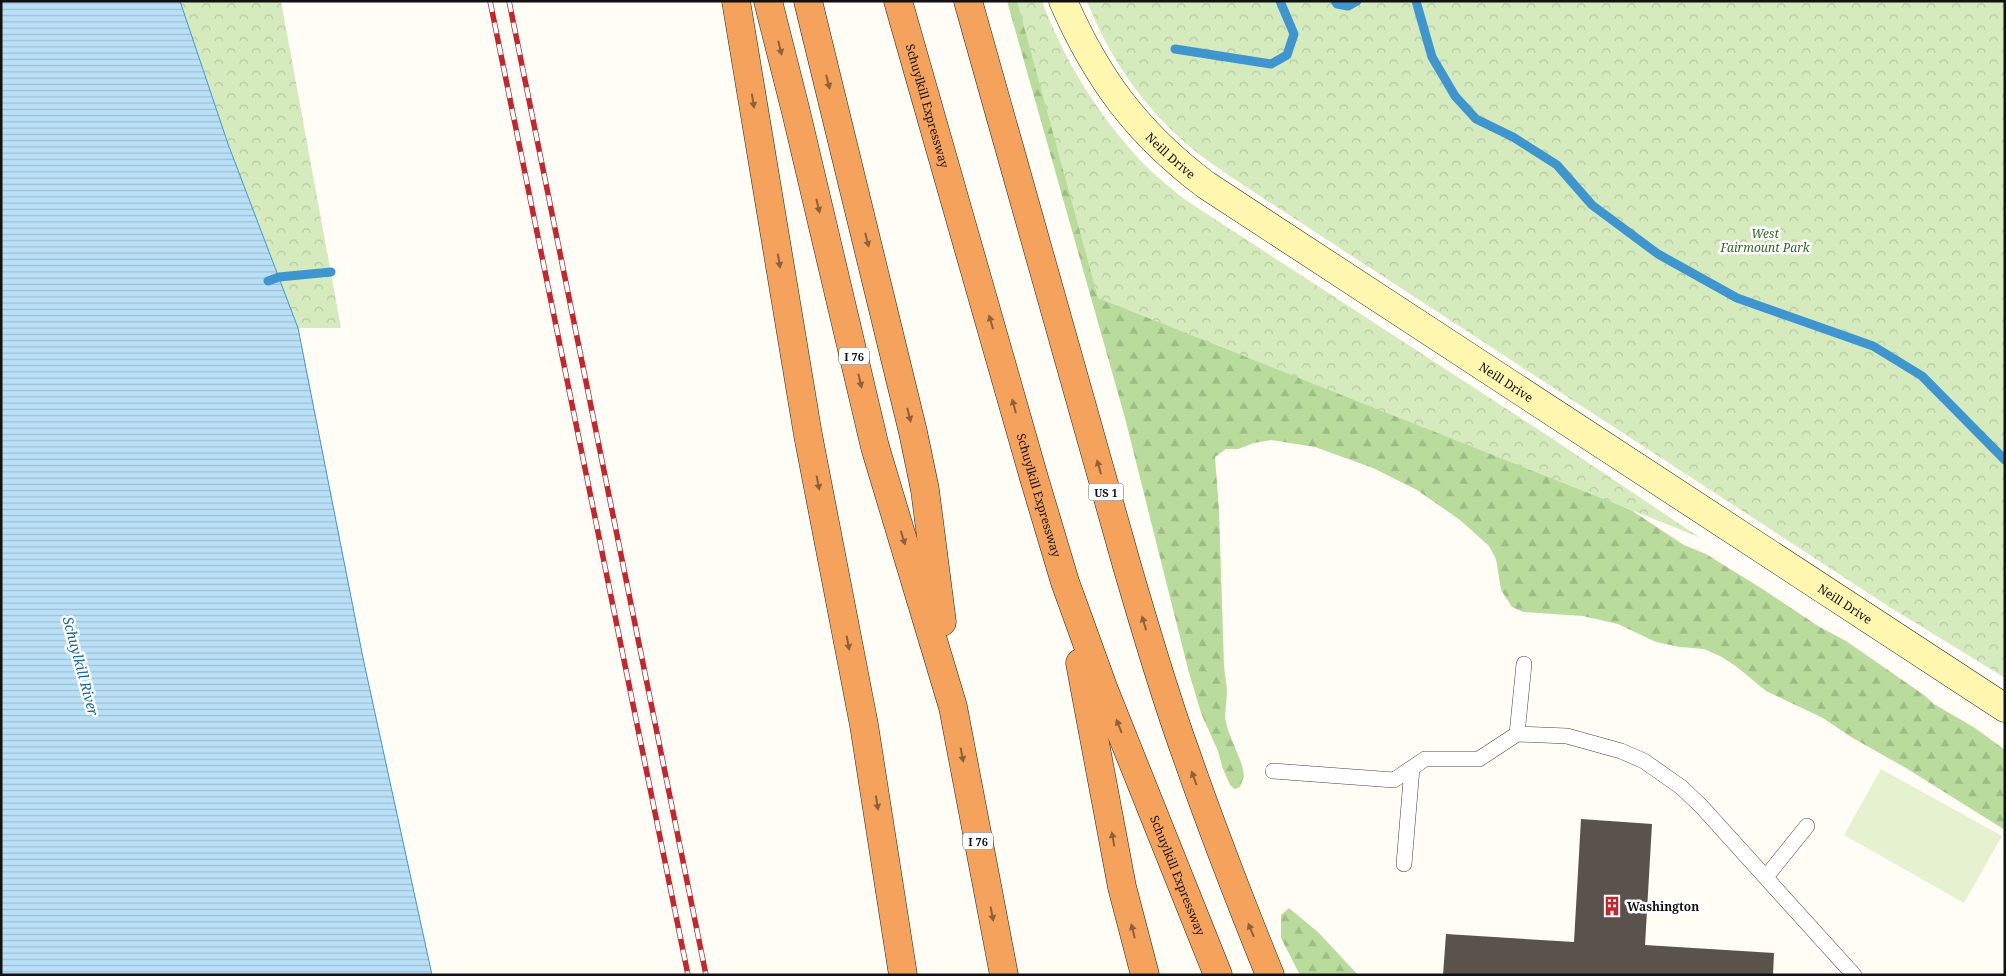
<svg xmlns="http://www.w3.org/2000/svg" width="2006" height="976" viewBox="0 0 2006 976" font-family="'Noto Serif',serif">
<defs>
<pattern id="forest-firs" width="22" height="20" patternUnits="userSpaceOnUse" patternTransform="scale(1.25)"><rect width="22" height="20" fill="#b9dc9c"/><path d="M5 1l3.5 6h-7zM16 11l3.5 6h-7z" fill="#9ebc85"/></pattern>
<pattern id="park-crowns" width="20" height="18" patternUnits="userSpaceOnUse" patternTransform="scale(1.25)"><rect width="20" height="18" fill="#d5ebbd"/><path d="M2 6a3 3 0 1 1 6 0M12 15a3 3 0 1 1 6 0" fill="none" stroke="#b6c8a1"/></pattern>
<pattern id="water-rules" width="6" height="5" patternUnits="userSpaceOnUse" patternTransform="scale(1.25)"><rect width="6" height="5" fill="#b9e0f7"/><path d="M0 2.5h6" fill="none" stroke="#9ebfd3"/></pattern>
</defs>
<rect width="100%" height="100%" fill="#fffdf5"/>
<path fill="url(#forest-firs)" d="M1007,1H1034L1049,39L1137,171L1625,508L1631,510L1684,545L1706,554L1764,590L1818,626L1846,641L1924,695L1934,704L1975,728L2005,750V830L1906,768L1851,737L1823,718L1766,691L1737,667L1720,656L1704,649L1680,647L1656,642L1618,624L1583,616L1523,612L1512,607L1501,590L1496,559L1489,546L1460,520L1417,490L1373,468L1315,447L1271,440L1254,443L1238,449H1226L1215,457L1219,510L1224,666L1227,690L1225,718L1228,730L1242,765L1244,776L1240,787L1235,789L1230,785L1223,769L1218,751L1201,713L1188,669L1125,418Z
M1289,908L1319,933L1358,975H1300L1281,938V915Z"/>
<path fill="url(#park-crowns)" d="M180,1H281L341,328H298L228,144Z
M1017,1H1042C1064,60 1098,115 1141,161C1154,175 1170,187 1184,199L1556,441L1699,537L1098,298Z
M1087,1H2005V678L1888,606L1263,198C1242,184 1220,170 1200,155C1149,115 1110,61 1087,1Z"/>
<path fill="#e6f2cf" d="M1881,769L2002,836L1964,903L1844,835Z"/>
<path fill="url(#water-rules)" stroke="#3f96cf" d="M1,1H180L228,144L298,328L363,658L432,975H1Z"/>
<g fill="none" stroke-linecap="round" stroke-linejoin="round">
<path stroke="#3f96cf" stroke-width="9" d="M1335,1L1337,4L1348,6L1357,1
M1416,1L1432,57L1455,96L1476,119L1513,137L1557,165L1592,205L1658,254L1737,298L1873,346L1922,376L2005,460
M1175,49L1271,64L1287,55L1294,34L1280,1
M268,281L279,277L331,272"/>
</g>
<path fill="#5a524d" d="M1581,819L1652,824L1645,945L1774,953L1773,975H1443L1446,934L1574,942Z"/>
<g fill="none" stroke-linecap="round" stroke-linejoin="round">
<defs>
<path id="lane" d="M1517,734L1524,664
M1273,771L1394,780L1425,759H1479L1517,734L1567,736L1621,751L1644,761L1681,787L1701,806L1854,975
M1404,864L1412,768
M1766,877L1807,826"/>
<g id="secondary">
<path id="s1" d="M1063,1C1097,79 1138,134 1206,185L2005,708"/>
</g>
<g id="highway">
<path d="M736,1L808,435L864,725L903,975"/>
<path d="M768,1L796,112L875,447L953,707L1004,975"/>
<path d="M808,1L913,432L925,490L942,622"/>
<path id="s2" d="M898,1L1034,478L1065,582L1104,690L1218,975"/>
<path d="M968,1L1127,566C1145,628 1163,690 1185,751C1211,826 1240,901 1270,975"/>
<path d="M1080,663L1122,887L1145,975"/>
</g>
</defs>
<use href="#lane" stroke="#444" stroke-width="16"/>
<use href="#secondary" stroke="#333" stroke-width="29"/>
<use href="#highway" stroke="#222" stroke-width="29"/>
<use href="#lane" stroke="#fff" stroke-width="15"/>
<use href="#secondary" stroke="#fff6b0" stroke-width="28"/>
<use href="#highway" stroke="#f5a25d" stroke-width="28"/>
<defs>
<path id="rail" d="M490,1L688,975
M509,1L706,975"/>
</defs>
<use href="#rail" stroke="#c4262e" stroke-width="5.5"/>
<use href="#rail" stroke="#fff" stroke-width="4" stroke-dasharray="11" stroke-linecap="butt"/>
</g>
<defs><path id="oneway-solid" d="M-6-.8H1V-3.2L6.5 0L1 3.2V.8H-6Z" transform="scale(1.25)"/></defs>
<g fill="#8e613b">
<use href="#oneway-solid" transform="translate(780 48) rotate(76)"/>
<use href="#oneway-solid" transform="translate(828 82) rotate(76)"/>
<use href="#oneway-solid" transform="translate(753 101) rotate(81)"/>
<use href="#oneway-solid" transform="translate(818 206) rotate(77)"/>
<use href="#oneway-solid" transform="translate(867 240) rotate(76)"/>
<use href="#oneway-solid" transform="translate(779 261) rotate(81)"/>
<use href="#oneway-solid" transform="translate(991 322) rotate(-106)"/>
<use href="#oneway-solid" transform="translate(860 381) rotate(77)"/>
<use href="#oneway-solid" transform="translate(1014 406) rotate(-105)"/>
<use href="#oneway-solid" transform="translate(909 415) rotate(76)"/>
<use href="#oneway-solid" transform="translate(1099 467) rotate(-106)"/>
<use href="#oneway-solid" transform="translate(818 483) rotate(79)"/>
<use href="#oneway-solid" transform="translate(903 538) rotate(73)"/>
<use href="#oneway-solid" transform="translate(1144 623) rotate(-107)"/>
<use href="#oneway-solid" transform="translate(848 643) rotate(79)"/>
<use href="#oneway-solid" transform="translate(1119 726) rotate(-111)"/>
<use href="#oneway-solid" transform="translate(962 755) rotate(79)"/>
<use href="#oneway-solid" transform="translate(1194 778) rotate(-110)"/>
<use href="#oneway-solid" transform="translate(877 803) rotate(81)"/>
<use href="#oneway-solid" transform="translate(1113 839) rotate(-100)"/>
<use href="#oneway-solid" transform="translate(992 914) rotate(79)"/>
<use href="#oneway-solid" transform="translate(1251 930) rotate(-112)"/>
<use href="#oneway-solid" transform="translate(1133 931) rotate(-104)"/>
</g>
<defs>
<symbol id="building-bare" viewBox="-9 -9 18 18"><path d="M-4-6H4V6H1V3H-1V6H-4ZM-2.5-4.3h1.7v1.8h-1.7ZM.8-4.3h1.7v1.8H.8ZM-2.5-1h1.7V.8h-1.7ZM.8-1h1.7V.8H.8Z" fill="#c4262e" stroke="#fff" stroke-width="2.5" paint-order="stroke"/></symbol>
</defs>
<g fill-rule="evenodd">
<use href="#building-bare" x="1598" y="892" width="28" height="28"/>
</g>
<g text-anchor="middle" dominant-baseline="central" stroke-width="5" stroke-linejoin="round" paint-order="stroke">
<g fill="#fff" stroke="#585858" stroke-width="1">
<rect x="839" y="347.5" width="30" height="17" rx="4"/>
<rect x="1088.5" y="483.5" width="35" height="17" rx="4"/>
<rect x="963" y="832.5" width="30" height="17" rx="4"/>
</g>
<g font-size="11" font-weight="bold" fill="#111">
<text x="854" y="356">I 76</text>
<text x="1106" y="492">US 1</text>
<text x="978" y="841">I 76</text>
</g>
<g font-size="12" fill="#111" stroke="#fff">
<text stroke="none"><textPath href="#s2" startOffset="109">Schuylkill Expressway</textPath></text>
<text stroke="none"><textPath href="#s1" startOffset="190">Neill Drive</textPath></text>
<text stroke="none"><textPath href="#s1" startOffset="595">Neill Drive</textPath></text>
<text stroke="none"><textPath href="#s2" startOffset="514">Schuylkill Expressway</textPath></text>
<text stroke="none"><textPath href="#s1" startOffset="1000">Neill Drive</textPath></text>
<text stroke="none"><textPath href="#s2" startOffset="919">Schuylkill Expressway</textPath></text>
</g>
<g font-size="12" font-style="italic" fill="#2f6b1f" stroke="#fff">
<text x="1765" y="233">West<tspan x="1765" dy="14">Fairmount Park</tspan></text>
</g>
<g font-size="12" font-weight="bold" fill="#111" stroke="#fff" text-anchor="start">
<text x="1627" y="906">Washington</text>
</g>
<g font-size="14" font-style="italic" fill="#1768a6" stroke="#fff">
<text transform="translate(81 666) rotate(75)">Schuylkill River</text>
</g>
</g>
<rect width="2006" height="976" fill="none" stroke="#111111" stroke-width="5"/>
</svg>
